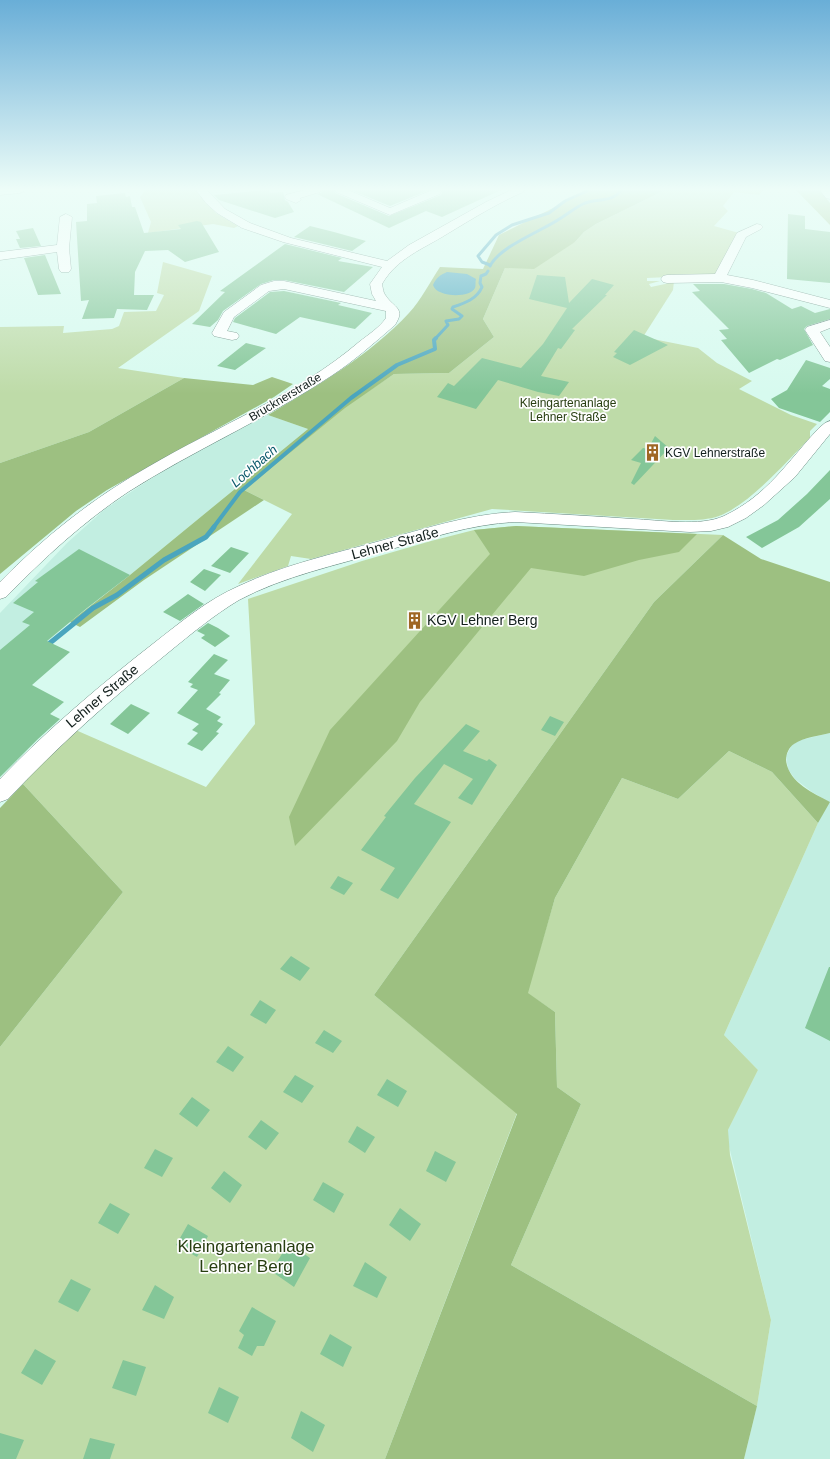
<svg xmlns="http://www.w3.org/2000/svg" width="830" height="1459" viewBox="0 0 830 1459" font-family="Helvetica,sans-serif">
<rect width="100%" height="100%" fill="#d7faef"/>
<path fill="#c2eee1" d="M268,415L308,429L130,575L70,622L5,678L0,685V613L67,543L105,509L181,459Z
M830,733V1459H744L757,1406L771,1320L728,1142V1130L758,1070L724,1035L818,823L829,802L812,792L795,779L788,769L786,756L792,745L800,740Z"/>
<path fill="#bedba8" d="M145,190H195L216,213L238,226L234,228L213,224L148,233L151,222L140,197Z
M665,190H763L759,195L734,192L723,206L728,211L714,226L739,233L716,274L711,275L647,278V281H660L649,284L651,287L665,284L674,281L673,290L643,337L698,348L717,363L752,381L739,389L791,415L817,424L810,431V438C787,461 750,504 719,516C705,521 688,520 673,520L492,509L311,559L291,556L288,566L238,584L292,514L244,490L343,408L394,374L449,373L494,337L483,319L505,268L575,242L584,232L596,224Z
M163,262L212,276L199,311L118,368L184,378L89,432L0,463V327L64,326L63,333L112,329L119,326L124,312L156,311L164,295L157,293Z
M516,526L723,535L654,602L374,995L517,1113L385,1459H0V1047L123,892L23,784L71,728L206,787L255,724L248,599L362,561L431,541L474,530Z
M729,751L772,772L818,823L724,1035L758,1070L728,1130L730,1155L771,1320L757,1406L511,1265L581,1104L557,1087L555,1012L527,993L555,898L622,778L678,799Z"/>
<path fill="#9dc081" d="M584,190H665L596,224L584,232L575,242L534,269L505,268L483,319L494,337L449,373L394,374L345,408L244,490L264,500L144,580L80,627L70,622L130,575L308,429L268,415C318,385 369,356 409,313C421,300 430,282 440,267L483,269L499,235L577,196Z
M796,190H820L830,203V225Z
M272,377L293,384L274,397L107,490L76,511L0,574V463L89,432L184,378L253,385Z
M516,526L697,534L679,552L639,560L584,576L531,568L420,702L397,741L295,846L289,817L330,730L490,554L474,530Z
M723,535L761,559L830,582V733C819,736 804,737 794,744C789,747 786,754 786,760C788,782 813,793 830,802L818,823L772,772L729,751L678,799L622,778L555,898L528,993L555,1012L557,1087L581,1104L511,1265L757,1406L744,1459H385L517,1114L374,995L654,602Z
M23,784L123,892L0,1047V808Z"/>
<path fill="#4aa5be" d="M447,272L467,274L476,279C475,282 476,286 475,288C469,299 436,297 433,285C436,278 440,275 447,272Z"/>
<g fill="none" stroke-linecap="round" stroke-linejoin="round">
<path stroke="#4aa5be" stroke-width="3" d="M490,265L482,262L478,256L496,235L512,225L549,213L565,201L587,191
M490,266C500,246 542,231 561,218C569,213 576,207 585,203C598,198 612,203 621,190
M435,339L448,325L446,321L459,319L462,316L452,309L453,307C465,303 477,299 482,287L480,283L481,276L486,274L488,271"/>
<path stroke="#4aa5be" stroke-width="4" d="M213,528L240,492L351,398L397,365L435,349L434,340L436,338"/>
<path stroke="#4aa5be" stroke-width="5" d="M45,647L93,608L117,595L164,560L206,537L214,527"/>
</g>
<path fill="#84c698" d="M268,190L270,193L283,192L285,200L288,202L294,212L275,218L219,200L214,195Z
M322,190H334L335,193L389,216L441,195L442,193V190H501L442,217L426,211L389,228L317,194L321,193Z
M351,190H429L390,206Z
M125,193L126,197L130,196L132,207H135L144,233L181,229L178,225L197,221L201,222L219,252L185,262L168,250L145,251L135,272L134,295H154L147,310L117,309L114,318L82,319L89,300L81,301L76,222L87,221V204L97,203L96,196Z
M788,214L805,216V229L830,232V283L787,279Z
M310,226L334,232L366,241L352,251L294,237Z
M33,228L41,246L20,248L16,239H20L16,231Z
M285,244L342,258L338,261L373,267L344,292L284,280H274L261,284L223,311L218,320L210,327L192,324L225,292L220,291Z
M45,255L61,294L38,295L24,258Z
M537,275L565,277L569,303L592,279L614,285L605,295H607L572,329L575,330L561,349L558,348L541,376L569,382L559,396L538,392L498,380L476,409L437,397L448,383L454,386L482,358L521,368L543,344L567,308L529,299Z
M693,284H724L752,289L766,293L792,309L801,306L815,313L830,309V319L807,326L804,329L813,345L780,360L777,359L749,373L721,340L727,339L719,330L729,329L692,292L700,291Z
M284,291L341,303L338,305L372,313L355,329L300,317L276,334L233,322L235,318L270,292Z
M634,330L668,345L630,365L613,357L617,353L614,352Z
M246,343L266,348L235,370L217,366Z
M806,360L830,368V379L822,386L830,389V412L820,422L779,408L771,399L787,390Z
M655,436L669,448L634,485L631,483L641,463L631,460L643,448L648,449Z
M830,470V499L799,527L762,548L746,537L778,520L807,494Z
M231,547L249,553L230,573L211,566Z
M79,549L130,575L87,608L47,641L70,652L32,685L64,702L50,714L60,719L38,739L0,777V650L30,625L22,622L34,612L13,603L38,582L35,581Z
M204,569L221,575L205,591L190,582Z
M188,594L204,604L180,621L163,612Z
M208,623L218,628L230,636L215,647L201,638L205,635L197,631Z
M214,654L228,660L214,674L230,680L219,693L221,694L206,709L221,717L217,721L223,724L216,732L219,733L202,751L187,744L198,733L192,730L199,724L177,713L198,690L190,687L193,684L188,682Z
M131,704L150,713L128,734L110,724Z
M550,716L564,722L555,736L541,730Z
M466,724L480,731L463,751L487,761L489,759L497,765L472,805L458,798L473,779L444,764L414,804L451,822L398,899L380,890L395,868L361,850L386,817L384,816L415,778Z
M338,876L353,883L344,895L330,888Z
M291,956L310,968L300,981L280,969Z
M829,967H830V1041L805,1028Z
M260,1000L276,1010L266,1024L250,1015Z
M324,1030L342,1041L333,1053L315,1043Z
M228,1046L244,1057L233,1072L216,1062Z
M295,1075L314,1086L302,1103L283,1092Z
M387,1079L407,1091L398,1107L377,1095Z
M192,1097L210,1110L197,1127L179,1114Z
M261,1120L279,1133L266,1150L248,1137Z
M357,1126L375,1137L365,1153L348,1142Z
M155,1149L173,1158L162,1177L144,1168Z
M435,1151L456,1162L446,1182L426,1171Z
M224,1171L242,1185L230,1203L211,1188Z
M323,1182L344,1194L334,1213L313,1200Z
M110,1203L130,1214L118,1234L98,1223Z
M400,1208L421,1224L410,1241L389,1225Z
M188,1224L208,1236L197,1257L176,1245Z
M289,1243L310,1258L294,1287L271,1271Z
M365,1262L387,1277L377,1298L353,1286Z
M71,1279L91,1289L78,1312L58,1302Z
M155,1285L174,1297L164,1319L142,1310Z
M252,1307L276,1321L264,1346H257L252,1356L238,1348L244,1335L239,1331Z
M330,1334L352,1347L343,1367L320,1354Z
M35,1349L56,1361L42,1385L21,1373Z
M123,1360L146,1367L136,1396L112,1388Z
M219,1387L239,1397L228,1423L208,1413Z
M301,1411L325,1425L313,1452L291,1438Z
M0,1433L24,1440L16,1459H0Z
M90,1438L115,1444L110,1459H83Z"/>
<g fill="none" stroke-linecap="round" stroke-linejoin="round">
<defs>
<path id="minor" d="M196,190H207L225,209L250,223L291,238L387,261L409,245L486,202L511,190H524L523,192C496,204 472,219 447,234C423,249 397,258 382,284C383,288 383,293 386,296C394,308 406,308 395,325C374,343 354,361 331,376C266,419 194,450 128,492C83,522 44,558 6,597L0,599V582C44,537 93,498 148,467C218,426 297,395 359,342C368,335 380,327 386,318V311L284,289L269,291L234,317L227,331L237,333L239,336L237,339L232,340L214,336L212,333L224,312L261,285L274,281H284L376,301L372,294L370,284L382,267L283,242L242,228L217,213L206,203Z
M305,190H321L320,192L300,198L301,200L296,203L286,199L285,197L286,195Z
M335,190H348L390,208L432,190H440L441,192L440,194L390,215L336,192Z
M66,214L72,217L69,248L71,269L69,272H61L59,269L57,252L0,260V252L57,245L60,217Z
M757,224L761,225L763,227L761,229L746,237L727,275L753,280L830,300V308L752,288L721,282L667,283L663,282L661,279L663,276L667,275L715,274L737,233Z
M830,320V328L820,332L830,347V362L825,361L805,330L807,327Z
M830,421V434L795,477L764,505L746,518L728,527L711,531L690,532L515,522C471,524 427,539 385,551C337,565 284,576 239,600C214,615 191,634 169,652C112,698 58,746 8,799L0,802V779C48,729 100,685 154,643C181,622 207,600 239,586C283,565 333,554 380,541C424,529 469,514 515,512C554,514 594,516 633,519C659,520 700,527 724,516C768,495 787,462 819,428L825,423Z"/>
<path id="secondary" d="M0,190H26L20,193L0,195Z"/>
<path id="trunk" d="M820,190H830V199L826,198Z"/>
</defs>
<use href="#minor" stroke="#6c8c83" stroke-width="1"/>
<use href="#secondary" stroke="#6c8c83" stroke-width="1"/>
<use href="#trunk" stroke="#6c8c83" stroke-width="1"/>
<use href="#minor" fill="#fff" fill-rule="evenodd"/>
<use href="#secondary" fill="#fff" fill-rule="evenodd"/>
<use href="#trunk" fill="#fff" fill-rule="evenodd"/>
</g>
<linearGradient id="sky" x2="0" y2="1"><stop stop-color="#69aed7"/><stop offset="0.48" stop-color="#edfdf8"/><stop offset="1" stop-color="#edfdf8" stop-opacity="0"/></linearGradient>
<rect width="830" height="394" fill="url(#sky)"/>
<defs>
<symbol id="building-bare" viewBox="-9 -9 18 18"><path d="M-4-6H4V6H1V3H-1V6H-4ZM-2.5-4.3h1.7v1.8h-1.7ZM.8-4.3h1.7v1.8H.8ZM-2.5-1h1.7V.8h-1.7ZM.8-1h1.7V.8H.8Z" fill="#9f6624" stroke="#fefefe" stroke-width="2.5" paint-order="stroke"/></symbol>
</defs>
<g fill-rule="evenodd">
<use href="#building-bare" x="640" y="440" width="25" height="25"/>
<use href="#building-bare" x="402" y="608" width="25" height="25"/>
</g>
<g text-anchor="middle" dominant-baseline="central" stroke-width="3.5" stroke-linejoin="round" paint-order="stroke">
<g font-size="12" fill="#121f1c" stroke="#fefefe">
<text transform="translate(285 397) rotate(-31)">Brucknerstraße</text>
</g>
<g font-size="12" fill="#283e11" stroke="#fefefe">
<text x="568" y="403">Kleingartenanlage<tspan x="568" dy="14">Lehner Straße</tspan></text>
</g>
<g font-size="12" fill="#121f1c" stroke="#fefefe" text-anchor="start">
<text x="665" y="453">KGV Lehnerstraße</text>
</g>
<g font-size="13" font-style="italic" fill="#08586a" stroke="#fefefe">
<text transform="translate(254 466) rotate(-41)">Lochbach</text>
</g>
<g font-size="14" fill="#121f1c" stroke="#fefefe">
<text transform="translate(395 543) rotate(-15)">Lehner Straße</text>
<text transform="translate(102 696) rotate(-40)">Lehner Straße</text>
</g>
<g font-size="14" fill="#121f1c" stroke="#fefefe" text-anchor="start">
<text x="427" y="620">KGV Lehner Berg</text>
</g>
<g font-size="17" fill="#283e11" stroke="#fefefe">
<text x="246" y="1246">Kleingartenanlage<tspan x="246" dy="20">Lehner Berg</tspan></text>
</g>
</g>
</svg>
